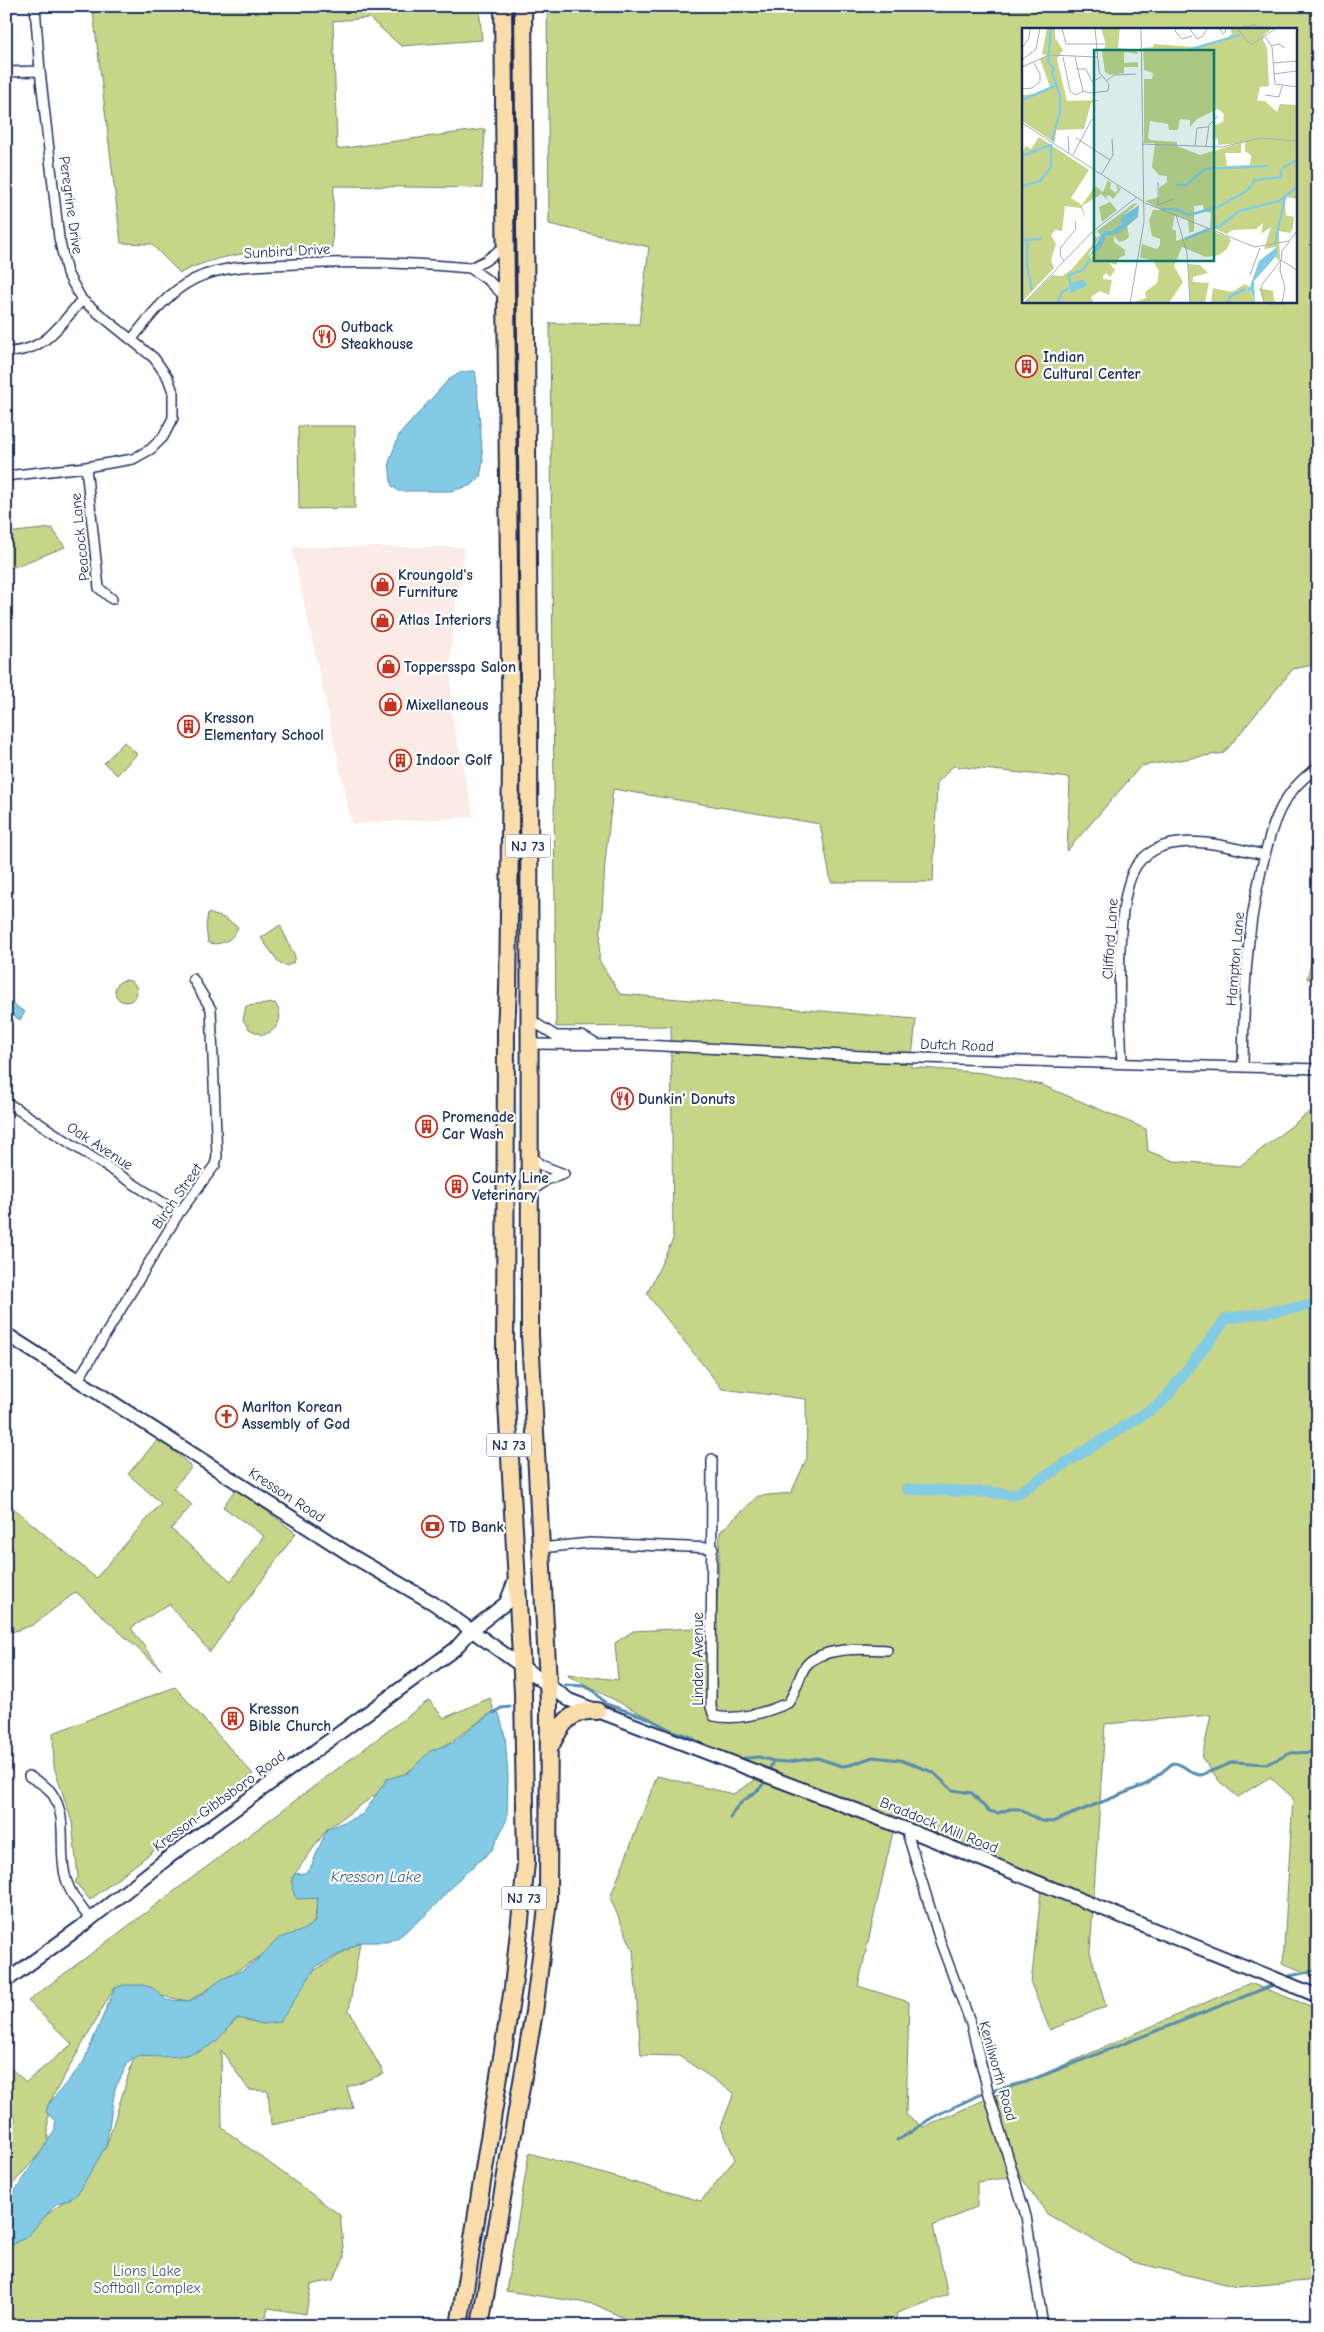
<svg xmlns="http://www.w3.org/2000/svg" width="1324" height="2332" viewBox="0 0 1324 2332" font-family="'Comic Neue',sans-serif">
<rect width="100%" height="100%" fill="#fff"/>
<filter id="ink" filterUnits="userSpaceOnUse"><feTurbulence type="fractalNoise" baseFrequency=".02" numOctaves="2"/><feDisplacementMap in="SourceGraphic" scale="10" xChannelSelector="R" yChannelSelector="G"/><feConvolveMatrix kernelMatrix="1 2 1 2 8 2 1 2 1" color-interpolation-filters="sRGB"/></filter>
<g filter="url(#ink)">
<path fill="#fbebe4" d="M292,547H464V562L456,602L451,648V713L474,817L352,824Z"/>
<path fill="#c6d588" stroke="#708273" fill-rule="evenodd" d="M100,6H479L482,40L401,46L369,18L333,21L337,149L485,129L482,188L334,186L332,249C280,250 228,249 180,273L151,244L121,243L93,11Z
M547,6H1318V664L1293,669L1224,753L1141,766L1067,851L1070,778L953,766L937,783L933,882H831L820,824L613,789L605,863L599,960L620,994L916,1019L911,1067L983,1073L1042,1085L1146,1129L1148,1151L1174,1161L1240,1166L1308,1113L1318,1111V1978L1283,1963L1293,1798L1270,1777L1238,1797L1220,1782L1202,1758L1211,1715L1105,1724L1090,1952L1106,2006L1050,2030L1031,1984L1042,1883L895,1823L858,1986L909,2002L906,2115L923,2127L1250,1983L1318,2009V2280L1237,2287L1133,2262L1047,2214L1020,2176L977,2182V2207L933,2226L948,2295L897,2313L894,2326H640L594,2304L506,2291L529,2153L701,2201L735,2159L721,2127L734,2093L679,2056L641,2055L633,1950L610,1898L657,1776L733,1794L762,1776L568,1676V1674L618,1680L615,1643L633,1631L716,1627L720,1532L758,1496L791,1493L807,1458L806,1399L722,1389L647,1294L673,1239L671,1026L556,1027L550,323L639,324L649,247L549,224ZM1023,29H1295V301H1023Z
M298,426H355V508L299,509Z
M52,528L65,547L6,570V533Z
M124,742L137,754L117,775L104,763Z
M208,913L224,918L238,927C233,940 222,946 208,943L206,926Z
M280,925L295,956L293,963L287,966L280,964L261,938Z
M1318,934V979H1307Z
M115 991a11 11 0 1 1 22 0a11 11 0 1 1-22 0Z
M275,1003C285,1017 278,1032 262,1035L249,1029L243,1020L246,1006Z
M159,1438L192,1467L173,1488L192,1505L171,1529L231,1581L264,1536L223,1507L236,1488L296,1533L210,1652L169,1604L131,1628L161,1670L76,1592L33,1625L6,1634V1513L11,1506L96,1578L161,1503L128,1474Z
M175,1687L253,1774L90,1900L75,1882L78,1877L72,1822L54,1767L53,1733Z
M490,1698L494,1711L327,1829L292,1878L297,1898H318L314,1923L189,2001L114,1988L48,2105V2144L6,2192V2129L16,2120L6,2102V2064L26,2082L72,2044L28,2001L429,1700L444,1718Z
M360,1942L349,2010L384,2074L347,2087L353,2108L271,2125L268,2091L249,2090L221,2050L222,2128L340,2215L344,2258L333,2280L311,2285L306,2314L268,2308L264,2326H6V2246L66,2200L106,2147L134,2057L199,2052L239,2018Z"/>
<path fill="#83cbe4" stroke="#598dae" d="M469,371H475L476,376L483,461L480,477L472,485L451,491H398L392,486L391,481L389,462L399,435L448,380L460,373Z
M9,1002L25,1012L20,1020L6,1011Z
M494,1711L499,1713L505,1736L508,1776L507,1819L492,1850L459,1879L427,1914L399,1937L387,1942H360L316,1967L280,2022L263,2024L238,2018C229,2024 223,2036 214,2043C190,2060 164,2057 137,2056L129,2061L115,2089L106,2146L78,2193L72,2198L56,2204L27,2237L6,2248V2205L55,2130V2121L46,2112L48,2105L83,2063L115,1988L123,1985H142L153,1988L166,2000L189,2001L201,1995L222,1979L243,1970L258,1959L279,1938L301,1931L315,1922L318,1898L297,1899C292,1892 290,1881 295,1874L305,1873L310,1869L327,1829L363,1814L387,1779L408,1773L430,1751L452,1743Z"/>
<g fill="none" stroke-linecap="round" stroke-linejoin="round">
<path stroke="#598dae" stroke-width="3" d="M565,1685L584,1686L594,1691L606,1704L648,1718L672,1731L689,1736L703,1745
M494,1713L501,1708L510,1707
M736,1759L759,1757L773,1761L788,1762L817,1758L842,1766L850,1765L873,1757L900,1760L933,1772L952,1790L972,1793L988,1811L998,1813L1010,1809H1019L1041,1821L1052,1822L1147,1784L1173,1763C1185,1763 1189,1775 1201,1775L1234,1762L1267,1764L1291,1753L1318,1752
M768,1773L773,1761
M730,1818C733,1812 737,1806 742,1802C751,1794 761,1791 766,1779
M1285,1977L1318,1970
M995,2090L1026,2082L1276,1984
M897,2140C909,2135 918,2126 930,2119C947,2109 965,2103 982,2093"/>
<path stroke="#83cbe4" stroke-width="11" d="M907,1489L989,1492L1012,1495L1018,1493L1155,1407L1164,1400L1226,1319L1318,1304"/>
<defs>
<path id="street" d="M6,72L40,71
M505,297L489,281L470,268L485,261L505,246
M132,339C147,320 163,299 184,285C216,264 258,266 295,264C354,261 411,262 470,268
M6,352C45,352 58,327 82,300
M86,467L99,588L112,599
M6,476L86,467L133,459L151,449L163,437L173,418V392L168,378L154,358L82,300L67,273L59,238L40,71L35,6
M529,1019L556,1036H582L596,1044
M528,1044L643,1045L884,1057L1318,1069
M1122,1063C1120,1017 1113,903 1136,866C1142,857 1153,850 1163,846C1197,836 1232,848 1265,855
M1243,1067C1244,997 1245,939 1261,871C1272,826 1278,795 1318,767
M6,1102L179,1213
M530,1155L541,1165L564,1174L546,1180L531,1192
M78,1380L179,1213L215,1165L217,1157L211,1009L193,979
M712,1459L711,1707L714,1716C737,1721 767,1712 788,1703C796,1692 798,1678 805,1667C820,1646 864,1649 887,1650
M540,1548L590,1543L713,1548
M29,1776C36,1781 46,1785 51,1792C70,1818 57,1851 66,1879C70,1894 81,1907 90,1919
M906,1829L941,1944L971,2024L988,2091L1026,2216L1043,2326"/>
<path id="secondary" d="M6,1334L352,1556L433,1603L569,1700L906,1829L1318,1996
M6,1981L82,1926L169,1857L455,1649L473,1629L506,1603L515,1580"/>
<path id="highway" d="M551,1745C561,1724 571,1709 597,1711
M459,2326L513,1988L526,1863L523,1692L505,1367L506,1029L508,990L511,761L503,6
M480,2326L534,2012L548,1900L549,1703L530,1335L529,672L523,6"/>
</defs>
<use href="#street" stroke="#1b2f5e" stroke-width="12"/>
<use href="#secondary" stroke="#1b2f5e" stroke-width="16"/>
<use href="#highway" stroke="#1b2f5e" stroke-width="20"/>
<use href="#street" stroke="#fff" stroke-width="9"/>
<use href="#secondary" stroke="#fff" stroke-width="12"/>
<use href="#highway" stroke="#fbddab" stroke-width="16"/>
</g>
</g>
<defs>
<symbol id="restaurant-ring" viewBox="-11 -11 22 22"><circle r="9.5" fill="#fff" stroke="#c8321e" stroke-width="1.5"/><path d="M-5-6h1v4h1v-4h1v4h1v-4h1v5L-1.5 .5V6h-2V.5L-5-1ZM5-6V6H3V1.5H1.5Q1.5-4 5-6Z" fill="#c8321e"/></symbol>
<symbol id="building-ring" viewBox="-11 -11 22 22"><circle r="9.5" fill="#fff" stroke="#c8321e" stroke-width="1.5"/><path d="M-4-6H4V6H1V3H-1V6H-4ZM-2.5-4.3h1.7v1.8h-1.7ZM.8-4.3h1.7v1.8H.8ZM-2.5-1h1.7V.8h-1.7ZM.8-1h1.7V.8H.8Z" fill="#c8321e"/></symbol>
<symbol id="shop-ring" viewBox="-11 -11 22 22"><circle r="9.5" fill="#fff" stroke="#c8321e" stroke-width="1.5"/><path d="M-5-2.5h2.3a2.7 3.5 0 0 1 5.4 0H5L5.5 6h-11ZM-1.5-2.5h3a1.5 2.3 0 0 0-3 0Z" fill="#c8321e"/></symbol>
<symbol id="church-ring" viewBox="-11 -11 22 22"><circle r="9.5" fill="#fff" stroke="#c8321e" stroke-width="1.5"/><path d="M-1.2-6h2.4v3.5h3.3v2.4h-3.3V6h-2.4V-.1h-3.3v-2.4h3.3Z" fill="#c8321e"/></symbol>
<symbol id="bank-ring" viewBox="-11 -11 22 22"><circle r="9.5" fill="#fff" stroke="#c8321e" stroke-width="1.5"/><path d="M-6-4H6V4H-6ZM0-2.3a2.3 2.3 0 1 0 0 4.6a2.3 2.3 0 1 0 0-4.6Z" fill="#c8321e"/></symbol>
</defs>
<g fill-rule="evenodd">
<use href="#restaurant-ring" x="312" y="324" width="25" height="25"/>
<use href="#building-ring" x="1014" y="354" width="25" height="25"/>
<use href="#shop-ring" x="370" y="572" width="25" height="25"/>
<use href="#shop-ring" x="370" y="608" width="25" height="25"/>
<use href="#shop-ring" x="376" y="654" width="25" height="25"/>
<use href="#shop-ring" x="378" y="692" width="25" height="25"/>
<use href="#building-ring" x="176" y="714" width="25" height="25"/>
<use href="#building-ring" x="388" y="748" width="25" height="25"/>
<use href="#restaurant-ring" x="610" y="1086" width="25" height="25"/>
<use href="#building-ring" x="414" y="1114" width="25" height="25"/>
<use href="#building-ring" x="444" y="1174" width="25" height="25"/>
<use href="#church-ring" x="214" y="1404" width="25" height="25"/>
<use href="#bank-ring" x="420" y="1514" width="25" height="25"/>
<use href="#building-ring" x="220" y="1706" width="25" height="25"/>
</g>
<g text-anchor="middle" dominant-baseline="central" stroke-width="4.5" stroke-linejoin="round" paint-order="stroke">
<g fill="#fff" stroke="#5f6d8e" stroke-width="1">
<rect x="505.5" y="834.5" width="45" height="23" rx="4"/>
<rect x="486.5" y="1433.5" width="45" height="23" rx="4"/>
<rect x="501.5" y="1886.5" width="45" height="23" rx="4"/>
</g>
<g font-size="14" font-weight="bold" fill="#1b2f5e">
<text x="528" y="846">NJ 73</text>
<text x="509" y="1445">NJ 73</text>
<text x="524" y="1898">NJ 73</text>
</g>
<g font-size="15" fill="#1b2f5e" stroke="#fff">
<text transform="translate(71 205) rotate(82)">Peregrine Drive</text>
<text transform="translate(287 251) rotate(-3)">Sunbird Drive</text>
<text transform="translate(80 537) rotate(-96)">Peacock Lane</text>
<text transform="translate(1110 939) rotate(-86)">Clifford Lane</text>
<text transform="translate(1235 959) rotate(-85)">Hampton Lane</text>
<text transform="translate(957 1045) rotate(2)">Dutch Road</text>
<text transform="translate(100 1146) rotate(33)">Oak Avenue</text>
<text transform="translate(177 1196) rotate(-55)">Birch Street</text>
<text transform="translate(287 1495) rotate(33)">Kresson Road</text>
<text transform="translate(698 1659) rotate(-90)">Linden Avenue</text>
<text transform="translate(219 1801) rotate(-36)">Kresson-Gibbsboro Road</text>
<text transform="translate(939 1825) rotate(22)">Braddock Mill Road</text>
<text transform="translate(998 2071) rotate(74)">Kenilworth Road</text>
</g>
<g font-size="15" font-weight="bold" fill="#1b2f5e" stroke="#fff" text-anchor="start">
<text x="341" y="327">Outback<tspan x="341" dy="17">Steakhouse</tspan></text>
<text x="1043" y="357">Indian<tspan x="1043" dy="17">Cultural Center</tspan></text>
<text x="398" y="575">Kroungold's<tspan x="398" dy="17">Furniture</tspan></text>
<text x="399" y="620">Atlas Interiors</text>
<text x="404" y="667">Toppersspa Salon</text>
<text x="406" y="705">Mixellaneous</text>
<text x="204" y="718">Kresson<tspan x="204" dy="17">Elementary School</tspan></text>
<text x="416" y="760">Indoor Golf</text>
<text x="638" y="1099">Dunkin' Donuts</text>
<text x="442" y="1117">Promenade<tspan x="442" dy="17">Car Wash</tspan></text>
<text x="472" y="1178">County Line<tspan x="472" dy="17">Veterinary</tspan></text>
<text x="242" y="1407">Marlton Korean<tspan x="242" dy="17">Assembly of God</tspan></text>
<text x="449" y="1527">TD Bank</text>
<text x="249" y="1709">Kresson<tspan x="249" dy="17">Bible Church</tspan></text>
</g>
<g font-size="15" fill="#465868" stroke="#fff">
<text x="147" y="2271">Lions Lake<tspan x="147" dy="17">Softball Complex</tspan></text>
</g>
<g font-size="16" font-style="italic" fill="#3a5e86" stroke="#fff">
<text x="376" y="1877">Kresson Lake</text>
</g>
</g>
<g transform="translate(1022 28)">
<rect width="275" height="275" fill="#fff"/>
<path d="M25,0H33V10L41,22L35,31L45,73L78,72L69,75L62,101L34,102L33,115L0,93V67L13,66L28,59L18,31L26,28L20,26ZM79,0H98L96,20L115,22L116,26L102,24V35L116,34V39H102V45L88,47L83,44L80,23L84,17ZM208,0H251L242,7L241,12L245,20L247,58L238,59L235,73H243L255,84L258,76L275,77V171L265,169L263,174L264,187L272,189L271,200L268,205L257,203L258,233L253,229L254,219L242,221L249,199L239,206L241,195L234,201L210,202L205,206L188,199L189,185L182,183L181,177L172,178V203L167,205L166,192L153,187L150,201L154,203V213L185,201L206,209L209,212L205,221L197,227L184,229L160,219L152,238L161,254L147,275H110L124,270L123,264L135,255L137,243L131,233L118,229L120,216L135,221L138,217V211L130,208L127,193L131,182H140L123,173L137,169V160L145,154V148L137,147L130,139L133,115H122V51H130L131,45L122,42L121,20L131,19L132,16L171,19L205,11L210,5ZM196,81L202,86L201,94L193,97L190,110L196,111V117L218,115L178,127L155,118V114L128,112L126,109L128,93L146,96L147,102H156L158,91L168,92V99L175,91ZM223,114V123L229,127L228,137L205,138L203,125H219V115ZM17,109L67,142L49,170L60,177L73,158L81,164L86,152L89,155L88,160L93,165L96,161L93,156L99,161L91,171L87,167L84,169L87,173L79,166L60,178L64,192L59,180L43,178L40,203L33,202L29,207L34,216L29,232L32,240L0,274V124L4,118L9,121ZM88,174L95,182L80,194L77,179ZM116,175L102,187L100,196L89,203L82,202L67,226L69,230L84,208L105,197L107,209L104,212L97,214L92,208V214L103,222V227L96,231L95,237L87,235L93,242L88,249L84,245L81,248V251L90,252L87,267L78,263L69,269L72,275H2L30,247L40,248L49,242L73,214L70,206L75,210L78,207L75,203L111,176ZM166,236L178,237L186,245L171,249V254L187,255L183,275H168ZM223,256L228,259L224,261L228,262L233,275H189L191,260L210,264ZM237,260L251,263L252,272L255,275H242Z" fill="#c6d588" fill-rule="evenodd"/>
<path d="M117,177L116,189L97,205L84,208L79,220L67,229L82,202L89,203L100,196L98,192L102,187ZM255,219V227L232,253L233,275L229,263L224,261L228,259L237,233ZM62,251L65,258L48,265L50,255Z" fill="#83cbe4"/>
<path fill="none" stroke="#83cbe4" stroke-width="2.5" d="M29,0L26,34L32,41L30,45L38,67V84L30,113M166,22L218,7M0,72L33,58M0,128L28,117M260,140L275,132M154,157H164L183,141L246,138M0,158L18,153L29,139V116M139,181H153L167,187L196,179L226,162L233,152L259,149V141M188,201L198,198L217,183L257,173L275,159M163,211L187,201M0,212L19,211M5,212V237L10,262M253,215L263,169M36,275L39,265L49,259L47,247L61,242L68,231M204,275L210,267L224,261"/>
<path fill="none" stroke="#a4acbf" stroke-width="1" d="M40,0L44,16H84M155,0L153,3L160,11L170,8M167,0L175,11L181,8L185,0M197,0L201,6L204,3L202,0M215,0L229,17L255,0M243,8L250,19L253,56L275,59M249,18L257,16L263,20M0,20L7,10L8,0M41,29L48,63L54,67L61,63M53,29L61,63L69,65L86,63L87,56L77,44L73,0M0,32L14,21L18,0M251,35L275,33M0,39L27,27L76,29M54,41H64L70,54L79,49M251,46L275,43M84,53L92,47L114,46M0,61L10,60L18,54V46L12,35M243,67L257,69L260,58M0,95L122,174M46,108L47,125M54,110L88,132M120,116L200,119L238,110L275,113M173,118L175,100L186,99M184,118L187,97L196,88M51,127L70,91M79,147L91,127L90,111M136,154V177L152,171M123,175L233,219L267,213M154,187L165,225L168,275M42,233L38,227L39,219L54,201L53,193M228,247L238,220M2,275L70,204L115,169M108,275L122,194L119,0M242,275L239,258L259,232L275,242M260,275L263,260L258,242L260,223L275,203"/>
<path fill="#0f766e" fill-opacity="0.15" stroke="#0f766e" stroke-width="2.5" d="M72,22H192V233H72Z"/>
<rect width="275" height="275" fill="none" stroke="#1b2f5e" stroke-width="2.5"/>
</g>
<rect width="1324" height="2332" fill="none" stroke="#fff" stroke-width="25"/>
<rect x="12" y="12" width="1299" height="2307" fill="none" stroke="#1b2f5e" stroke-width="2" filter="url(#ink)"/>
</svg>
